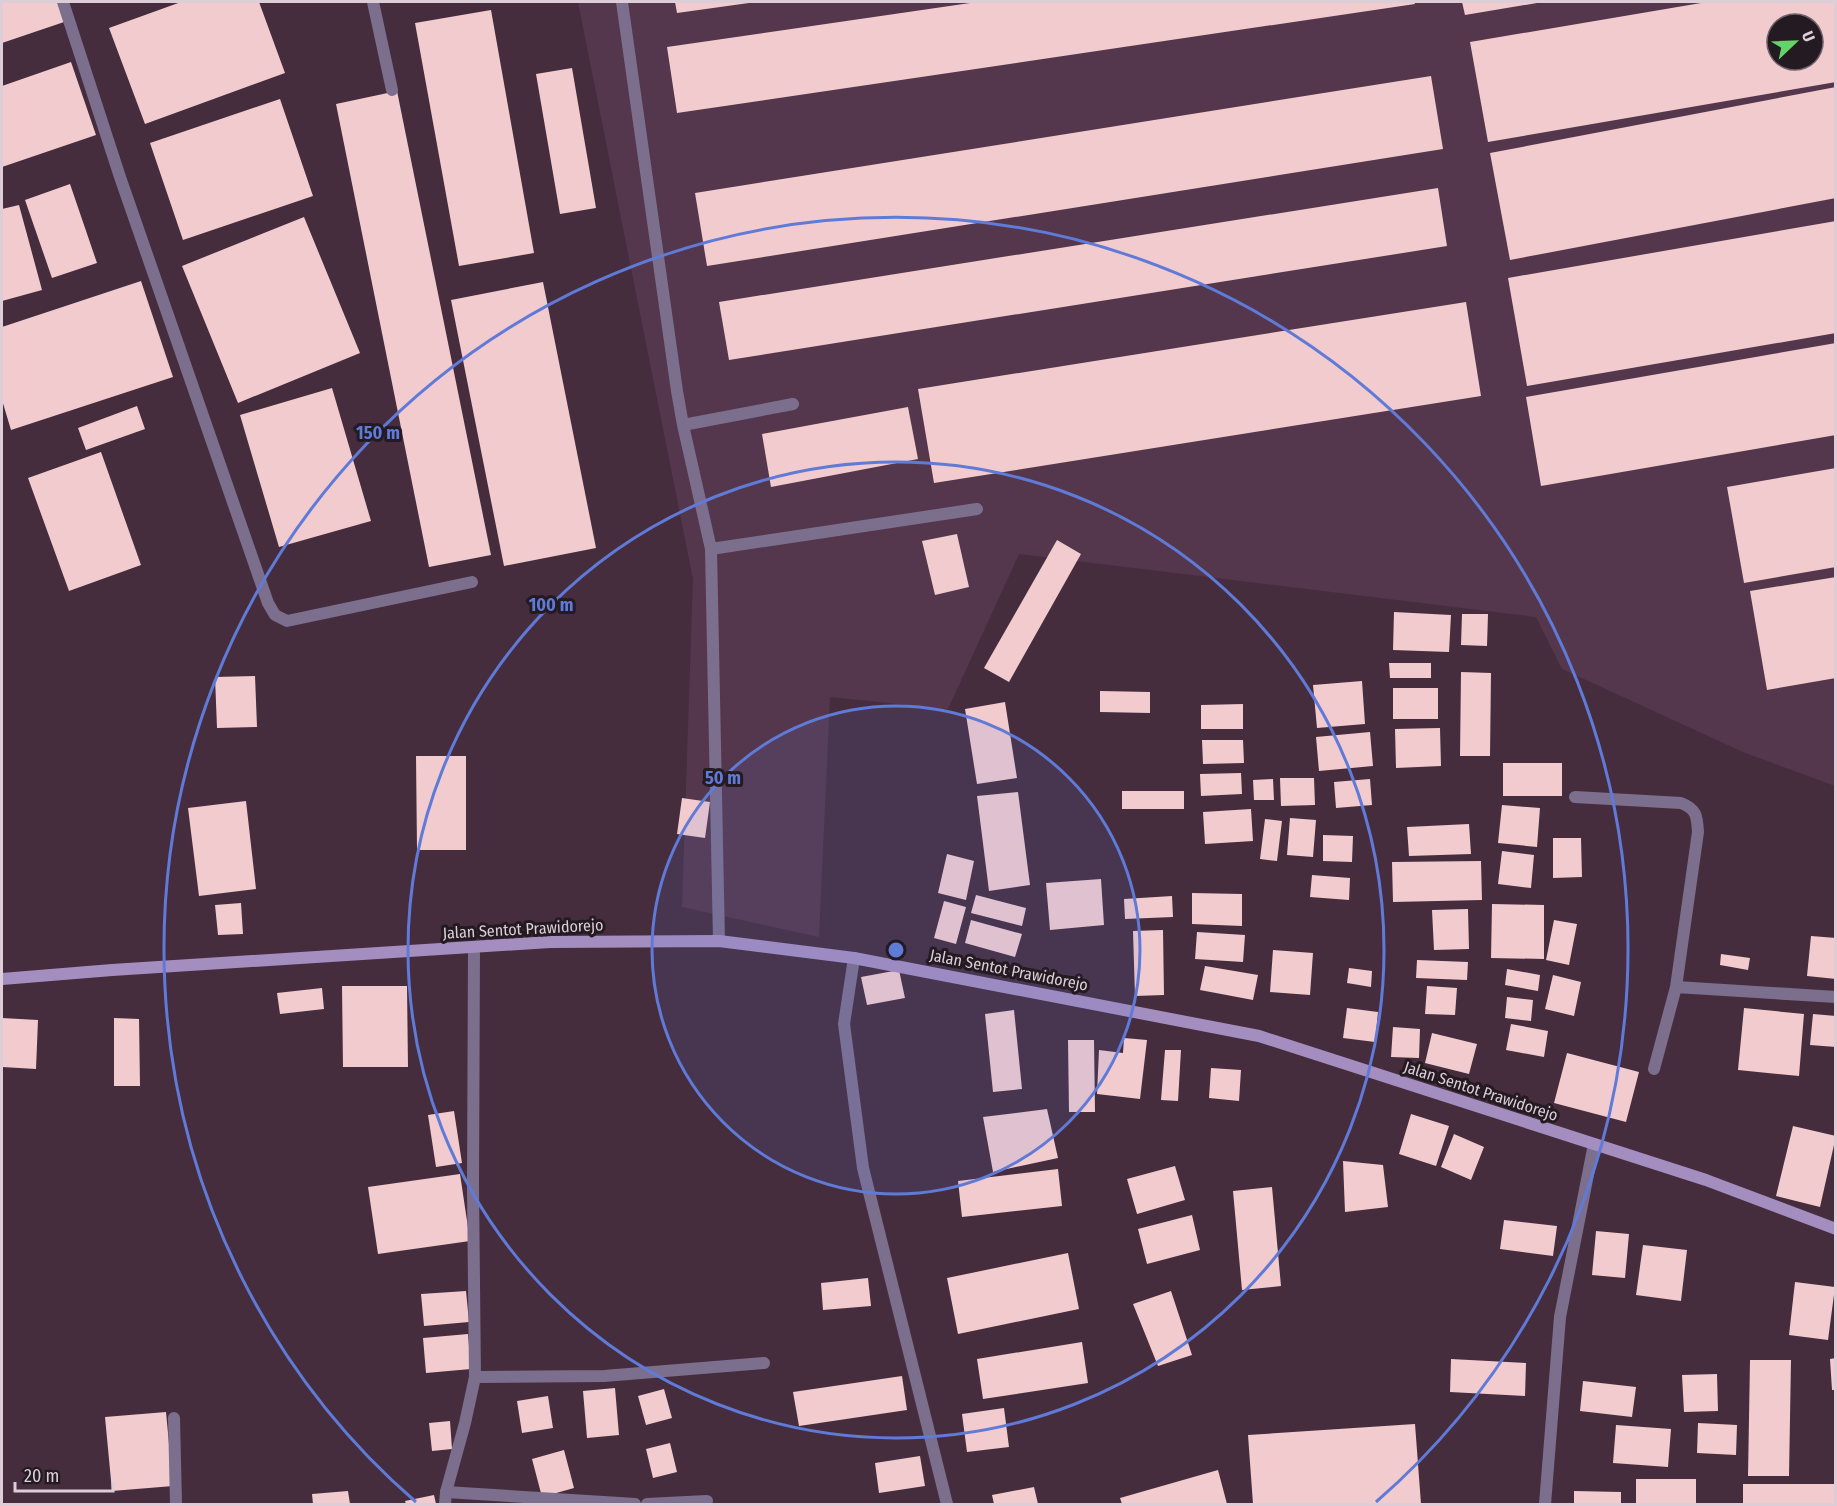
<svg xmlns="http://www.w3.org/2000/svg" width="1837" height="1506" viewBox="0 0 1837 1506" font-family="'Fira Sans Condensed',sans-serif">
<rect width="100%" height="100%" fill="#452d3e"/>
<path fill="#54374c" fill-rule="evenodd" d="M578,2H1835V786L1743,752L1562,669L1536,617L1019,554L948,709L830,697L819,937L682,907L693,579ZM1777,24H1813V60H1777Z"/>
<path fill="#f2cbcf" fill-rule="evenodd" d="M2,2H60L67,21L2,43Z
M181,2H259L285,73L145,124L109,28Z
M675,2H749V3L677,13Z
M977,2H1414L1415,4L677,113L667,47Z
M1462,2H1537V3L1465,15Z
M1707,2H1836V82L1488,142L1470,42ZM1777,24H1813V60H1777Z
M491,10L534,253L459,266L415,23Z
M71,62L96,135L2,167V86Z
M572,68L596,208L560,214L536,74Z
M1431,76L1443,149L707,266L695,193Z
M1836,87V198L1510,260L1490,153Z
M397,91L491,555L429,567L336,104Z
M280,99L313,196L183,240L150,143Z
M70,184L97,263L52,278L25,200Z
M1438,188L1447,246L729,360L719,302Z
M19,205L42,290L2,301V209Z
M304,217L360,353L238,403L182,266Z
M1836,221V333L1527,386L1508,278Z
M141,281L173,377L11,430L2,400V327Z
M543,282L596,548L504,566L451,300Z
M1466,302L1481,396L934,483L918,389Z
M1836,343V435L1541,486L1526,397Z
M332,388L371,521L279,547L240,415Z
M137,406L145,429L86,450L78,428Z
M908,407L918,459L771,487L762,434Z
M101,452L141,565L69,591L28,478Z
M1836,468V567L1744,583L1727,487Z
M957,534L969,587L935,595L922,541Z
M1057,540L1081,554L1009,682L984,668Z
M1836,577V678L1767,690L1750,591Z
M1394,612L1451,615L1449,652L1393,650Z
M1462,614H1488L1487,646L1461,645Z
M1389,663H1431V678H1390Z
M1461,672L1491,673L1490,756H1460Z
M255,676L257,727L217,728L215,677Z
M1362,681L1365,724L1317,728L1313,685Z
M1393,688H1438V719H1393Z
M1100,691L1150,692V713L1100,712Z
M1005,702L1017,778L977,784L965,709Z
M1243,704V729H1201V705Z
M1440,728L1441,766L1396,768L1395,729Z
M1370,732L1373,766L1319,771L1316,737Z
M1202,740H1243L1244,763L1203,764Z
M416,756H466V850H417Z
M1503,763H1562V796H1503Z
M1241,773L1242,794L1201,796L1200,774Z
M1280,778H1314L1315,805L1281,806Z
M1273,779L1274,800H1254L1253,780Z
M1370,779L1372,805L1336,808L1334,782Z
M1122,791H1184V809H1122Z
M1018,792L1030,885L989,891L977,796Z
M682,798L710,802L705,838L677,834Z
M246,801L256,889L199,896L188,808Z
M1502,805L1540,808L1537,847L1498,843Z
M1251,809L1253,841L1205,844L1203,812Z
M1290,818L1316,820L1313,857L1287,855Z
M1265,819L1282,821L1277,861L1260,859Z
M1469,824L1471,854L1409,856L1407,827Z
M1323,835L1353,836L1352,862L1323,861Z
M1553,838H1581L1582,877L1553,878Z
M1502,851L1534,855L1531,888L1498,884Z
M947,854L974,861L966,900L938,893Z
M1481,861L1482,900L1393,902L1392,862Z
M1312,875L1350,878L1349,900L1310,897Z
M1101,879L1104,925L1050,930L1046,883Z
M1192,893L1242,894V926L1192,924Z
M976,895L1026,908L1022,926L971,913Z
M1172,896L1173,917L1125,919L1124,899Z
M944,901L966,907L956,944L934,938Z
M241,903L243,934L218,935L215,905Z
M1492,904L1544,905V959L1491,958Z
M1468,909L1469,949L1434,950L1432,910Z
M971,920L1022,934L1015,957L965,943Z
M1554,920L1577,924L1569,965L1546,960Z
M1163,930L1164,995L1135,996L1133,931Z
M1197,932L1245,935L1243,962L1195,959Z
M1811,936L1836,938V979L1807,976Z
M1273,950L1313,953L1310,995L1270,992Z
M1721,954L1750,958L1748,970L1720,965Z
M1417,960L1468,962L1467,980L1416,978Z
M1205,966L1258,975L1253,1000L1200,990Z
M1349,968L1372,971L1371,987L1347,983Z
M1507,969L1540,975L1538,991L1505,985Z
M899,970L905,998L867,1005L861,977Z
M1553,975L1581,982L1574,1016L1545,1009Z
M342,986H407L408,1067H343Z
M1427,986L1457,988L1455,1015L1425,1014Z
M322,988L324,1009L280,1014L277,993Z
M1507,997L1533,1000L1531,1021L1505,1018Z
M1347,1008L1378,1012L1375,1042L1343,1038Z
M1744,1008L1804,1014L1799,1076L1738,1070Z
M1014,1010L1022,1089L993,1092L985,1014Z
M1813,1014L1836,1016V1047L1810,1045Z
M2,1018L38,1020L36,1069L2,1067Z
M114,1018L139,1019L140,1086H114Z
M1511,1024L1548,1031L1544,1057L1506,1050Z
M1393,1027L1420,1029L1419,1058L1391,1057Z
M1432,1033L1477,1044L1469,1074L1425,1063Z
M1124,1038L1147,1040L1140,1099L1097,1094L1099,1050L1123,1053Z
M1068,1040H1094L1095,1112H1069Z
M1165,1050H1181L1178,1101L1161,1100Z
M1567,1053L1639,1072L1626,1122L1554,1103Z
M1211,1068L1241,1070L1239,1101L1209,1098Z
M1047,1109L1058,1158L993,1172L983,1117Z
M454,1111L462,1163L436,1167L428,1115Z
M1411,1114L1449,1126L1436,1166L1399,1154Z
M1793,1126L1836,1136L1820,1207L1776,1196Z
M1454,1134L1484,1147L1471,1180L1441,1167Z
M1343,1161L1383,1165L1388,1207L1345,1212Z
M1175,1166L1185,1200L1137,1214L1127,1179Z
M1058,1169L1062,1206L962,1217L958,1181Z
M460,1174L470,1241L378,1254L368,1187Z
M1272,1187L1281,1286L1242,1290L1233,1191Z
M1192,1215L1200,1250L1147,1264L1138,1229Z
M1504,1220L1557,1226L1553,1256L1500,1249Z
M1596,1231L1629,1234L1625,1278L1592,1275Z
M1643,1245L1687,1250L1681,1301L1636,1295Z
M1068,1253L1079,1309L958,1334L947,1278Z
M868,1278L871,1306L823,1310L821,1283Z
M1795,1282L1835,1287L1828,1340L1789,1335Z
M466,1291L469,1322L424,1326L421,1294Z
M1171,1291L1192,1355L1158,1366L1133,1304Z
M468,1334L471,1369L426,1373L423,1338Z
M1082,1342L1088,1383L983,1399L977,1359Z
M1836,1358V1390H1832L1830,1359Z
M1451,1359L1526,1363L1525,1396L1450,1392Z
M1750,1360H1791L1789,1476H1748Z
M1717,1374L1718,1411L1684,1412L1682,1375Z
M902,1376L907,1410L799,1426L793,1392Z
M1583,1381L1636,1387L1632,1417L1580,1411Z
M615,1388L619,1435L587,1438L583,1391Z
M664,1389L672,1418L646,1425L638,1396Z
M548,1396L553,1428L522,1433L517,1401Z
M1004,1408L1009,1447L967,1452L962,1414Z
M166,1412L173,1486L112,1491L105,1417Z
M450,1421L452,1449L432,1451L429,1423Z
M1698,1423L1737,1425L1736,1455L1697,1453Z
M1415,1424L1421,1504H1253L1248,1435Z
M1616,1425L1671,1429L1668,1467L1613,1463Z
M670,1443L677,1472L653,1478L646,1449Z
M564,1450L574,1488L542,1497L532,1459Z
M920,1456L925,1486L879,1493L875,1463Z
M1218,1470L1227,1504H1122L1120,1498Z
M1636,1479H1696V1504H1636Z
M1743,1484H1836V1504H1743Z
M1034,1487L1038,1504H994L992,1495Z
M348,1491L350,1504H313L312,1494Z
M1574,1491L1621,1492V1504H1574Z
M434,1495L436,1504H406L405,1501Z"/>
<g fill="none" stroke-linecap="round" stroke-linejoin="round">
<path stroke="#7c6f8e" stroke-width="12" d="M63,2L120,177L268,603L275,615L287,621L472,582
M373,2L392,90
M622,2L677,391L683,425L711,549L719,941
M683,425L793,404
M711,549L977,509
M446,1492L635,1504
M647,1504L707,1501"/>
<path stroke="#7c6f8e" stroke-width="12" d="M1575,797L1681,803C1697,809 1697,817 1698,832L1676,987L1654,1069
M854,958L844,1024L863,1168L947,1504
M1676,987L1836,997
M475,1377L604,1376L764,1363
M174,1418L176,1504
M445,1504L446,1492L465,1423L475,1377L473,1188L474,947
M1545,1504L1560,1317L1594,1144"/>
<path stroke="#a48ec0" stroke-width="12" d="M2,979L112,970L550,942L719,941L854,958L1259,1036L1706,1180L1836,1229"/>
</g>
<circle cx="896" cy="950" r="244" fill="#607ad8" fill-opacity=".12"/>
<g fill="none" stroke="#607ad8" stroke-width="3">
<circle cx="896" cy="950" r="244"/>
<circle cx="896" cy="950" r="488"/>
<path d="M416 1502A732 732 0 1 1 1376 1502"/>
</g>
<g text-anchor="middle" dominant-baseline="central" stroke-width="6" stroke-linejoin="round" paint-order="stroke">
<g font-size="16" fill="#dccdd7" stroke="#241a21">
<text transform="translate(523 929) rotate(-3)">Jalan Sentot Prawidorejo</text>
<text transform="translate(1009 970) rotate(11)">Jalan Sentot Prawidorejo</text>
<text transform="translate(1481 1091) rotate(18)">Jalan Sentot Prawidorejo</text>
</g>
</g>
<circle cx="896" cy="950" r="9" fill="#607ad8" stroke="#241a21" stroke-width="3"/>
<g font-size="18" text-anchor="middle" font-weight="bold" fill="#607ad8" stroke="#241a21" stroke-width="6" stroke-linejoin="round" paint-order="stroke">
<text x="378" y="439">150 m</text>
<text x="551" y="611">100 m</text>
<text x="723" y="784">50 m</text>
</g>
<rect width="1837" height="1506" fill="none" stroke="#dccdd7" stroke-width="6"/>
<g transform="translate(1795 42) rotate(67)"><circle r="28" fill="#241a21" stroke="#6e626a" stroke-width="1.5"/>
<path d="M0-4.5L10 22L0 15L-10 22Z" fill="#64d468"/>
<text y="-9" font-size="16" font-weight="bold" text-anchor="middle" fill="#dccdd7">U</text>
</g>
<path d="M15 1482v9h98v-9" fill="none" stroke="#dccdd7" stroke-width="3"/>
<text x="24" y="1482" font-size="18" fill="#dccdd7" stroke="#241a21" stroke-width="4.5" paint-order="stroke">20 m</text>
</svg>
